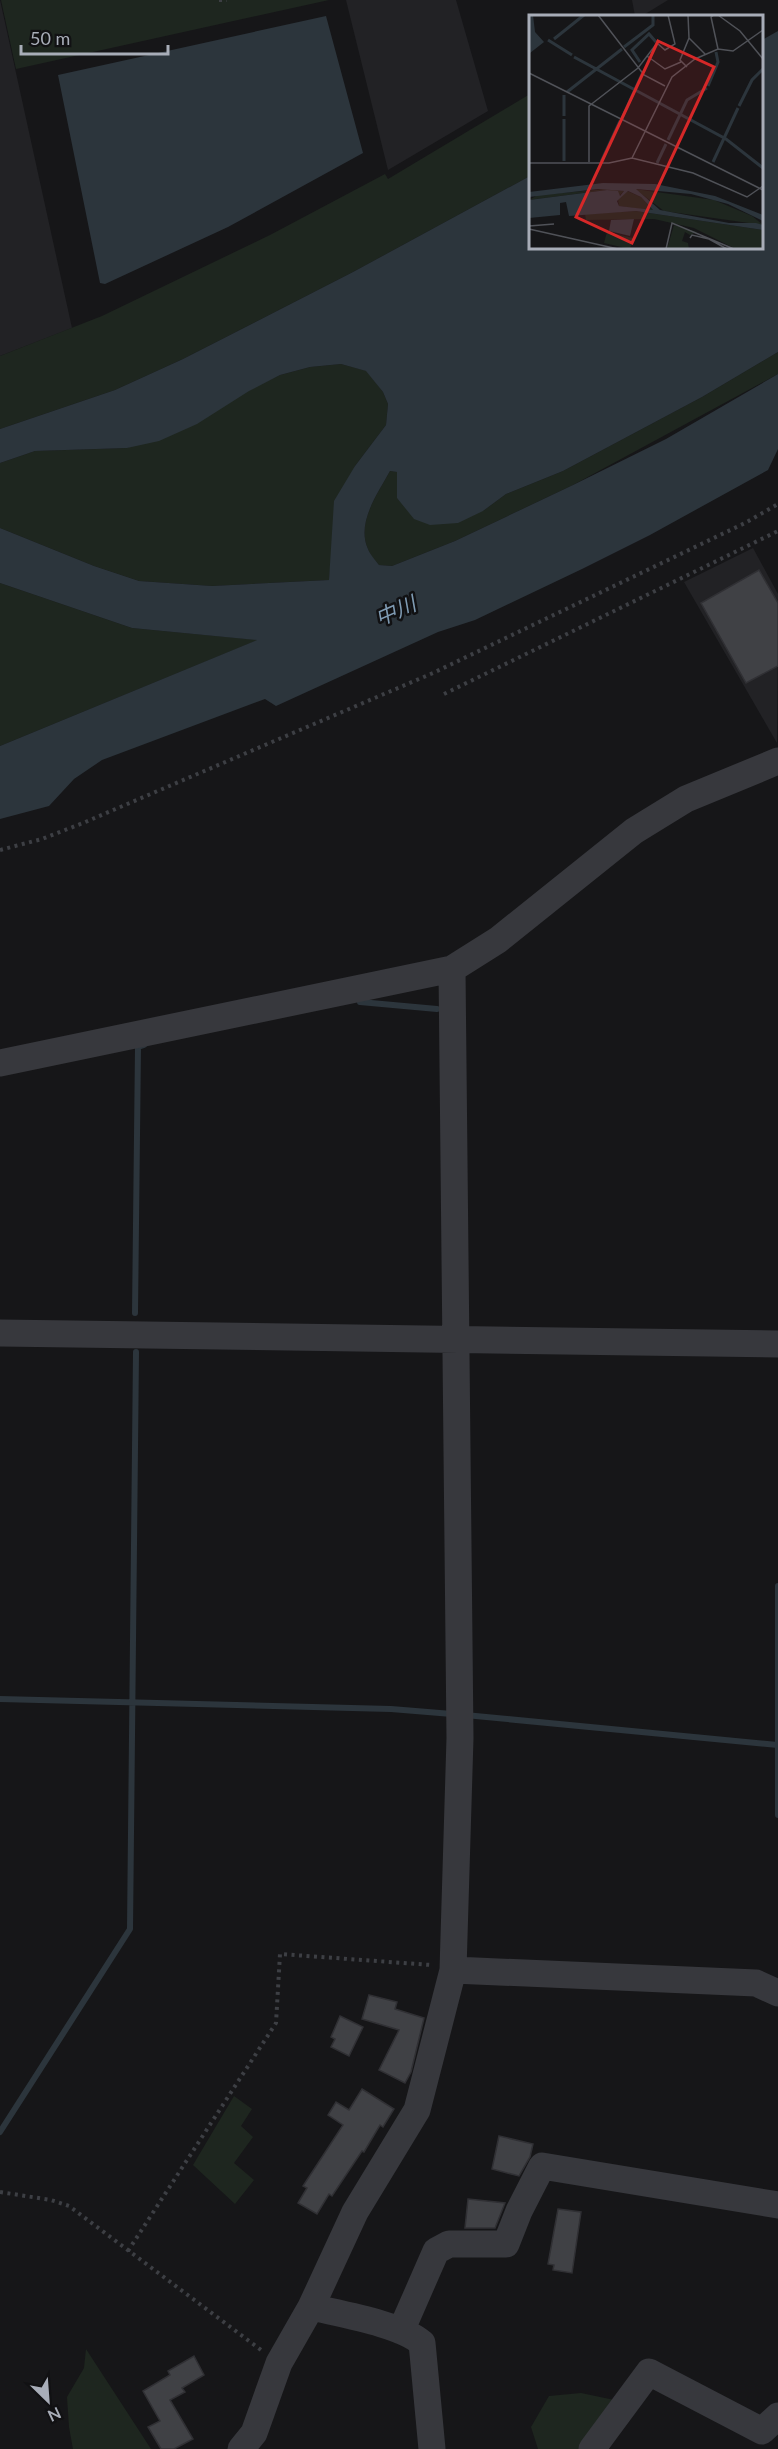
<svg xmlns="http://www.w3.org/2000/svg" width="778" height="2449" viewBox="0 0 778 2449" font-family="Lato,'Noto Sans JP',sans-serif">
<rect width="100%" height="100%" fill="#161618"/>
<path fill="#222225" d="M0,0L72,328L0,356Z
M346,0H456L488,111L388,170Z
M632,0H668L642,16H635Z
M753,548L778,594L777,743L684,582Z"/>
<path fill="#1e261f" d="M1,0H329L16,69Z
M530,94V176L353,272L183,359L115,390L0,429V356L102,316L270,235L385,174L388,179Z
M778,352V374L573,485L455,541L392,566L379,565C375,560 370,555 368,549C356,523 378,493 390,471L397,472V498L483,511L506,494L563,471L702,397Z
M341,364L367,371L383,392L388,404L386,425L355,466L332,549L329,580L212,586L139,581L94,566L0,528V463L35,451L127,448L280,375L310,367Z
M0,583L132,628L258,640L0,746Z
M234,2096L252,2109L241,2126L253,2137L234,2163L254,2180L235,2204L193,2165Z
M86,2349L151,2449H73L69,2427L67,2397L84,2368Z
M581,2393L619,2401L584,2449H538L531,2427L549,2396Z"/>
<path fill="#2c353c" d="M326,16L363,153L228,227L105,284L100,283L58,75Z
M778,31V352L702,397L563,471L506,494L483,511L458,523L430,525L414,519L397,498V472L390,471C378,493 356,523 368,549C370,554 375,560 379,565L392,566L455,541L573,485L666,439L778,374V449L768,470L650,535L582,569L475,620L438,632L276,706L265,699L102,760L74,779L49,806L0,819V746L257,640L132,628L0,583V528L94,566L139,581L212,586L329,580L334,501L355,466L386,425L388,404L383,392L366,371L341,364L310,367L280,375L249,391L197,424L159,441L127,448L35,451L0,463V429L115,390L183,359L353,272L530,176V248H762V40Z"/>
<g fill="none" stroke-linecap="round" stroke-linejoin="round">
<path stroke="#2c353c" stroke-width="6" d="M360,1002L437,1009
M135,1313L138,1047L144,1045
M778,1586V1815
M0,1699L391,1709L452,1714
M465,1715L778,1745
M0,2132L130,1929L136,1352"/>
</g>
<path fill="#404145" stroke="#303034" stroke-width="1.5" d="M759,570L778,603V666L746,683L701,603Z
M369,1995L397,2002L395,2009L424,2018L411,2072L405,2083L379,2070L399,2030L362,2019Z
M340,2016L363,2027L349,2056L331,2047L335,2039L331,2037Z
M362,2089L394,2109L383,2127L380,2125L364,2152L362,2151L332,2196L329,2194L317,2214L298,2203L307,2188L303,2186L343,2125L328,2115L336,2102L349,2110Z
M499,2136L533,2144L530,2157L519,2176L492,2169Z
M468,2199L505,2203L495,2228H465Z
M558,2209L581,2212L572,2273L553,2270L554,2265L548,2264Z
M194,2356L204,2375L182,2388L185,2392L170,2400L193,2439L174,2449H161L148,2427L160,2421L143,2391L170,2375L168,2371Z"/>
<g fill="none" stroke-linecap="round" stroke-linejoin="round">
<path stroke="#3d3f44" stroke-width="4" stroke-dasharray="3 4.5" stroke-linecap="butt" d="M219,0H227
M444,694L778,531
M0,850L42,839L83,823L433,673L745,523L778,504
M0,2192L51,2200L69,2206L261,2350
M128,2251L276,2023L280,1954L431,1965"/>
<path stroke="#37383d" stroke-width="27" d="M0,1063L452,969L498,940L634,831L686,799L778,761
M0,1333L778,1344
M453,1970L756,1983L778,1993
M311,2307C340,2314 401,2324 422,2343L432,2449
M401,2331L436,2251L449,2244H506L519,2211L542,2166L778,2205
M241,2449L254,2433L279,2363L311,2307L355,2212L417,2110L453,1970L460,1738L452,969
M592,2449L649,2372L762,2431L778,2416"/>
</g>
<g text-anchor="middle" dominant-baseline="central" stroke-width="5" stroke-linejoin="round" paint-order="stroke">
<g font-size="21" font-style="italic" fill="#7f9bb3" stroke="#111113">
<text transform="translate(395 610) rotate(-24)">中川</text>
</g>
</g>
<g transform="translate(529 15)">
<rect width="234" height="234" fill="#161618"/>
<path d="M78,174L95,176L90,181L78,175L0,185L9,180ZM106,174L185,185L223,201L234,210L135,196ZM98,176L112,182L125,196L90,191L89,185ZM107,196L234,215V234H207L165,213L125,204L57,205L56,199ZM145,210L168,217L161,220L156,217L153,226L159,228L160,234H138ZM78,217L104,223L101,234L75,228Z" fill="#1e261f"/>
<path d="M4,0L6,17L15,27L1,38L0,1ZM74,168L126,169L186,181L234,200V206L199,189L162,179L107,174L131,195L200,208H227L234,210V215L107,196L40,201L37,187L31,188V200L0,203V185L78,175L89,176L91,181L95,176L69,174L0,182V177ZM99,176L112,182L124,195L90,191L88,186ZM82,205L105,204L101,221L80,216Z" fill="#2c353c" fill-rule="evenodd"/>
<path fill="none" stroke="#2c353c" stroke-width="3" d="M25,24L55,0M19,25L43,40M95,32L124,10V0M45,42L197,124L234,153M111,47L103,35L120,19L127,27M179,71L189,47L187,37M38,77L93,34M210,91L223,65L234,54M35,101V80M93,103L113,59M35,104V146M139,125L158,85L178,73M72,147L91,106M184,147L209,93M128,148L137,129"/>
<path fill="none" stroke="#505258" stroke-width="1.5" d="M69,0L115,60L136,71M185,0L182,2L189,34M189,0L211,16L234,44M160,23L176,39M118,41L136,54L152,47M158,52L151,45L160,23L159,0M0,58L234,175M103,143L143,62L166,44L189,34L204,36L234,15M60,147V91L109,53L128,28L136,35L146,29L139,0M0,148H80L103,143L164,158L218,182L234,171M0,211L25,209M0,214L89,234M161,223L163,220L180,224L198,234M137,234L143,208L205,234"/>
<path fill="#d62828" fill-opacity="0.15" stroke="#d62828" stroke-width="3" d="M129,26L185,52L103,228L47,202Z"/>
<rect width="234" height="234" fill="none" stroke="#a8adb8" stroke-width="3"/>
</g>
<g transform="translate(48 2401) rotate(155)" stroke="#111113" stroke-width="4.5" paint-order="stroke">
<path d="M0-4.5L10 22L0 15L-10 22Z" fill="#a8adb8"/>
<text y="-9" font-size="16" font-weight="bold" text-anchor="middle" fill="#a8adb8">N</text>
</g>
<path d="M21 45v9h147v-9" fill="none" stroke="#a8adb8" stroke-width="3"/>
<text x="30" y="45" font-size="18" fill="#a8adb8" stroke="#111113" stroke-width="4.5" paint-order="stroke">50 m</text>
</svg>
